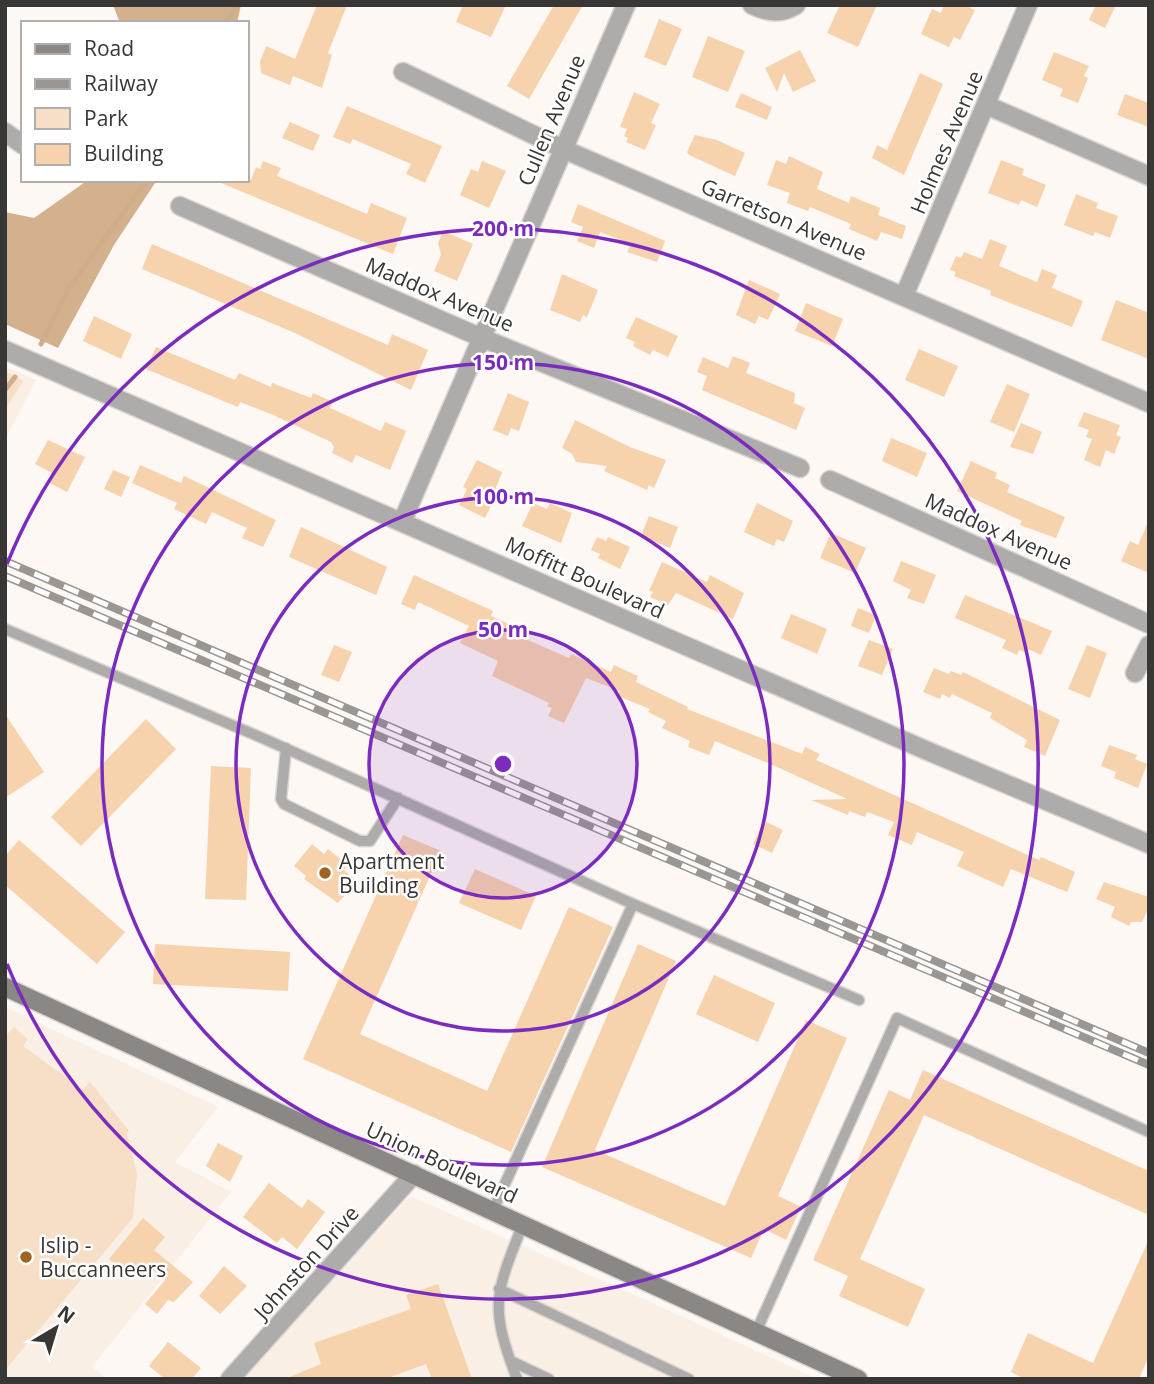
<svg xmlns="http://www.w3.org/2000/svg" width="1154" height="1384" viewBox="0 0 1154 1384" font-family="'Open Sans',sans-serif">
<rect width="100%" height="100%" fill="#fdf8f4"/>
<path fill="#faefe4" d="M5,367L36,380L5,440Z
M5,1007L218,1107L175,1162L231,1192L92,1367L107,1379H5Z
M410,1196L648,1301L818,1379H242Z"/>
<path fill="#f7dec6" d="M5,371L23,381L5,410Z
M14,1027L28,1039L23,1046L83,1089L90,1082L129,1131L127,1134L137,1174L133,1218L5,1370V1037Z"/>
<path fill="#d4b18d" d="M113,5H241L237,23H120Z
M88,180H157L114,245L58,348L5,324V212L34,218Z"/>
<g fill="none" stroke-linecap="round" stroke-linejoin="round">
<path stroke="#d0ad89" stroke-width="5" d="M225,23L238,5
M41,344L69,288L147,180
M5,390L15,377"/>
</g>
<path fill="#f6d2ad" d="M317,5H347L328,53L332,55L322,88L293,76L290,85L261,73L260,62L266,46L295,59Z
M463,5H506L491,37L456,22Z
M554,5H583L529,99L507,86Z
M840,5H877L858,47L827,33Z
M944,5H972L970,8L975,10L960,40L954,37L949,47L921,34L932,9L941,13Z
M1096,5H1116L1105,28L1089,20Z
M659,19L682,29L666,66L644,57Z
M708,36L745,51L728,92L692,77Z
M800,50L816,81L793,92L784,73L777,92L765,68Z
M1054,52L1089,66L1084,76L1088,78L1078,103L1060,96L1063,89L1042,80Z
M920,73L943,84L904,175L872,158L877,145L887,150Z
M634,92L660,104L651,123L656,125L645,150L626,142L628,138L624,136L627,129L620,127Z
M741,93L772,107L767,120L735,107Z
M1125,94L1149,103V127L1117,115Z
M347,106L442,146L425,183L406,174L411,164L353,139L350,144L333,137Z
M290,122L320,135L313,151L282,138Z
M695,135L717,140L745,153L735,176L689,155L687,152Z
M789,156L823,172L817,189L849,203L851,196L880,208L878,215L906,226L902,239L881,232L877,241L849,229L851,224L810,207L808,211L787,203L790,193L767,185L776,160L786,164Z
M1001,160L1024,169L1022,175L1046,185L1037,207L1021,200L1019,205L988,193Z
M263,161L281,168L277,176L367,214L371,203L407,218L393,254L216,181L251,180L256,167L260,169Z
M482,161L506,171L489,208L460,195L471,169L478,172Z
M1076,194L1098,203L1096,208L1118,216L1110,238L1095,232L1093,236L1064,225Z
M578,204L665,241L657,262L627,252L631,244L600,232L594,248L577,241L583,227L571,222Z
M443,231L473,244L457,281L434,271L441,255L438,243Z
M990,239L1007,246L999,266L1037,282L1042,269L1057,275L1052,288L1083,301L1072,327L990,295L991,291L954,276L956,272L950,270L956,256L961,258L964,252L982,259Z
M152,244L388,345L392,334L428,350L411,390L295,333L142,269Z
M562,274L598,290L587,317L583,315L580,322L550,310Z
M749,280L780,294L768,320L759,316L755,324L736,315Z
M1116,300L1149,313V359L1101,340Z
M806,303L843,319L832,346L795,331Z
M94,316L132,334L121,359L83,341Z
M636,317L678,336L668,357L653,350L650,355L633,346L635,342L626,338Z
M156,347L235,380L239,373L271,387L272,383L311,398L313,393L333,402L330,408L381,431L385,422L406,431L390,470L356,455L352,463L332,453L334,447L331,442L273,415L240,402L238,407L146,369Z
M919,349L958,366L944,397L905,380Z
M733,356L750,363L746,373L795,393L794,403L805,408L796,430L702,390L707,376L697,372L703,357L728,368Z
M1007,384L1030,394L1014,432L990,422Z
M508,393L529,402L519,431L511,428L508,436L493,430Z
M1084,412L1120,425L1116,435L1121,437L1114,454L1106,450L1100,467L1084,460L1092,439L1086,437L1089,430L1078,426Z
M575,420L630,447L666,460L654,488L649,485L647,490L604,471L607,466L576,462L572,454L562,448Z
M1021,423L1042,432L1033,454L1010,447Z
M891,438L927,453L917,477L882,461Z
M48,440L85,457L67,492L48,482L52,473L35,464Z
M477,460L502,472L494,493L497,494L485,518L459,505L467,489L463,487Z
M971,461L997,473L995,478L1010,485L1007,492L1065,517L1056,538L1020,525L1022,521L957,491Z
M140,465L181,483L184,476L276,520L263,547L242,538L247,528L212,512L206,524L174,509L177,503L132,483Z
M113,470L130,477L121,497L104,489Z
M533,503L547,509L550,503L572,513L561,543L522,526Z
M757,503L793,521L784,542L777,539L774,546L744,532Z
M649,516L678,527L670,548L641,536Z
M1149,520V573L1121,561L1130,541L1138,545Z
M301,527L387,567L376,595L289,557Z
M831,533L866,548L855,573L820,558Z
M597,537L606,541L608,537L630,547L620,569L598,558L600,554L591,550Z
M901,561L936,575L924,604L907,598L911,590L893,581Z
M662,562L707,582L710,575L744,593L733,619L676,593L668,605L650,597L653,592L649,591Z
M414,575L493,611L491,616L522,630L519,636L569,658L571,654L611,672L614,665L629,672L638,676L636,682L688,707L687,709L802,754L805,747L820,754L816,760L1039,860L1041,857L1075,872L1067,892L1011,869L1003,887L957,866L964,852L917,832L912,845L888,835L894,822L867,812L865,817L849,811L848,815L811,800L847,799L775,766L715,741L709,755L688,747L690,741L662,728L666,721L648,712L650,709L618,696L620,691L586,678L564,723L548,716L552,708L547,706L549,703L492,676L498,661L460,643L469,626L418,602L415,610L401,604Z
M965,595L1052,631L1041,655L1028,649L1026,653L1019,650L1017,655L1002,648L1006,640L955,618Z
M858,608L876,615L869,633L851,626Z
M791,614L827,629L817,654L781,638Z
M869,640L893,649L882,675L858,666Z
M334,645L352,652L339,682L321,675Z
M1087,645L1107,653L1090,698L1068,689Z
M934,668L949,674L951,671L961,675L963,672L1060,720L1045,756L1024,747L1027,740L990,718L992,713L952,694L950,698L942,694L940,699L923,692Z
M5,714L44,772L5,798Z
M146,719L176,749L81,846L51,817Z
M1109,745L1137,755L1135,759L1147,764L1138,788L1114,778L1116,772L1101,766Z
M211,766L251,768L246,900L205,899Z
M764,821L783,830L772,853L753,844Z
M403,835L441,851L360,1034L487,1091L569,907L613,927L511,1152L303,1059Z
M19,840L125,932L97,964L5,885V856Z
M312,844L324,854L328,849L348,865L344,870L357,881L338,903L304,879L306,876L294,866Z
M475,869L536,896L521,930L459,903Z
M1104,882L1149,897V907L1142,922H1131L1129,926L1111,917L1115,907L1096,899Z
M155,944L290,952L288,991L153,984Z
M638,944L676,961L595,1150L725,1206L806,1020L847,1038L778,1196L801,1207L786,1240L764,1229L751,1258L542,1167Z
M714,975L775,1003L758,1042L696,1014Z
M923,1070L1149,1171V1215L924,1115L860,1259L925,1289L908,1327L839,1296L848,1276L813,1260L889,1090L910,1100Z
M218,1143L243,1156L230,1182L206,1166Z
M269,1183L302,1208L308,1199L325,1212L297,1249L282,1237L277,1243L243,1217Z
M143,1218L165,1237L154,1250L193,1282L174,1302L168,1300L157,1314L145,1304L165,1280L143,1263L130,1277L109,1259Z
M1149,1239V1356L1139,1379H1025L1011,1372L1028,1333L1093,1363Z
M224,1266L247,1286L220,1314L199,1296Z
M438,1284L472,1379H432L426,1364L385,1379H285L321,1364L314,1343L411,1309L406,1295Z
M168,1342L201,1368L192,1379H165L149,1366Z"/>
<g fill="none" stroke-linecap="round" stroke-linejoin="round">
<defs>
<path id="lane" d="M5,629L260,737L633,904L859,1000
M286,748L281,799L284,804L360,841H370L398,798
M493,1210L633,904
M499,1289L689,1379
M756,1332L897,1018L1149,1132
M511,1361L549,1379
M517,1379C489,1306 495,1294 523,1224"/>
<path id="street" d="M752,5C767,12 780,15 796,5
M403,72L563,149L1149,403
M986,105L1149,176
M5,132L23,145
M180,206L482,338L800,468
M904,296L1028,5
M5,350L930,752L1149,844
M830,480L1149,624
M402,522L626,5
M1135,673L1149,645
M230,1379L414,1174"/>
<path id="secondary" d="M5,987L858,1379"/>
</defs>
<use href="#lane" stroke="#dad5d2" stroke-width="13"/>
<use href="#street" stroke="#dad5d2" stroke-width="21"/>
<use href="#secondary" stroke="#dad5d2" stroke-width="21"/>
<use href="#lane" stroke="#aeacaa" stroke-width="10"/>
<use href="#street" stroke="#aeacaa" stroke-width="18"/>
<use href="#secondary" stroke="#8a8784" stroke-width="18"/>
<defs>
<path id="rail" d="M5,561L1149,1053
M5,576L1149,1065"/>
</defs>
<use href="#rail" stroke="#9a9693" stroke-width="8"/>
<use href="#rail" stroke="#fff" stroke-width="5" stroke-dasharray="16" stroke-linecap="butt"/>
</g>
<circle cx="503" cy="764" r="134" fill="#7b2cbf" fill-opacity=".12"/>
<g fill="none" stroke="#7b2cbf" stroke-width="3.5">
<circle cx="503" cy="764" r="134"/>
<circle cx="503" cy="764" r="267"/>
<circle cx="503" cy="764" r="401"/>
<path d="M7 564A535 535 0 1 1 7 964"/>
</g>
<g fill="#9d6521" stroke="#fff" stroke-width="2.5">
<circle cx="325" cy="873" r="7"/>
<circle cx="26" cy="1257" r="7"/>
</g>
<g text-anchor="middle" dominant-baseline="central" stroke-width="5" stroke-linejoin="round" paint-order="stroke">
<g font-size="21" fill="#393735" stroke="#fff">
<text transform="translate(551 120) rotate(-67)">Cullen Avenue</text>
<text transform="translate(946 142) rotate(-67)">Holmes Avenue</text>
<text transform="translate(784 219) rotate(23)">Garretson Avenue</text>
<text transform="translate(440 294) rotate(23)">Maddox Avenue</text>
<text transform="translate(999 531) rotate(24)">Maddox Avenue</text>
<text transform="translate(585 577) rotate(24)">Moffitt Boulevard</text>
<text transform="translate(442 1162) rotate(25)">Union Boulevard</text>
<text transform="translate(306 1262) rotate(-48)">Johnston Drive</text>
</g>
<g font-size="21" fill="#393735" stroke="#fff" text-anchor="start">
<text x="339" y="861">Apartment<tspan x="339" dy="24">Building</tspan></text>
<text x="40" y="1245">Islip -<tspan x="40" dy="24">Buccanneers</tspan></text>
</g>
</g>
<circle cx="503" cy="764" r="10" fill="#7b2cbf" stroke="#fff" stroke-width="3.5"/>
<g font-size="21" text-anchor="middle" font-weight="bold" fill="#7b2cbf" stroke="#fff" stroke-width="5" stroke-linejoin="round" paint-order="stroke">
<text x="503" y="236">200 m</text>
<text x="503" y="370">150 m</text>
<text x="503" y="504">100 m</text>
<text x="503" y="637">50 m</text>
</g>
<rect width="1154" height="1384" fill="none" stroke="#393735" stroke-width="14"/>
<rect x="21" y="21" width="228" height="161" fill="#ffffff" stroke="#b0afae" stroke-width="2"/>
<rect x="35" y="44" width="35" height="10" fill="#8a8784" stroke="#b0afae" stroke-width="2"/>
<text x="84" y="56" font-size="21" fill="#393735">Road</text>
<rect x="35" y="79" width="35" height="10" fill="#9a9693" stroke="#b0afae" stroke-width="2"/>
<text x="84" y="91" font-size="21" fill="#393735">Railway</text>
<rect x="35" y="108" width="35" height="21" fill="#f7dec6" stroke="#b0afae" stroke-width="2"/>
<text x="84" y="126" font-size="21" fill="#393735">Park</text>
<rect x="35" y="144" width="35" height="21" fill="#f6d2ad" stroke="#b0afae" stroke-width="2"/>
<text x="84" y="161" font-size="21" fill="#393735">Building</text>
<g transform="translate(56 1328) rotate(38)" stroke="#ffffff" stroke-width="5" paint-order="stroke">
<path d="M0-5L12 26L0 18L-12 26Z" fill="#393735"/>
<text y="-10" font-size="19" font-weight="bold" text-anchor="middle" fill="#393735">N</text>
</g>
</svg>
